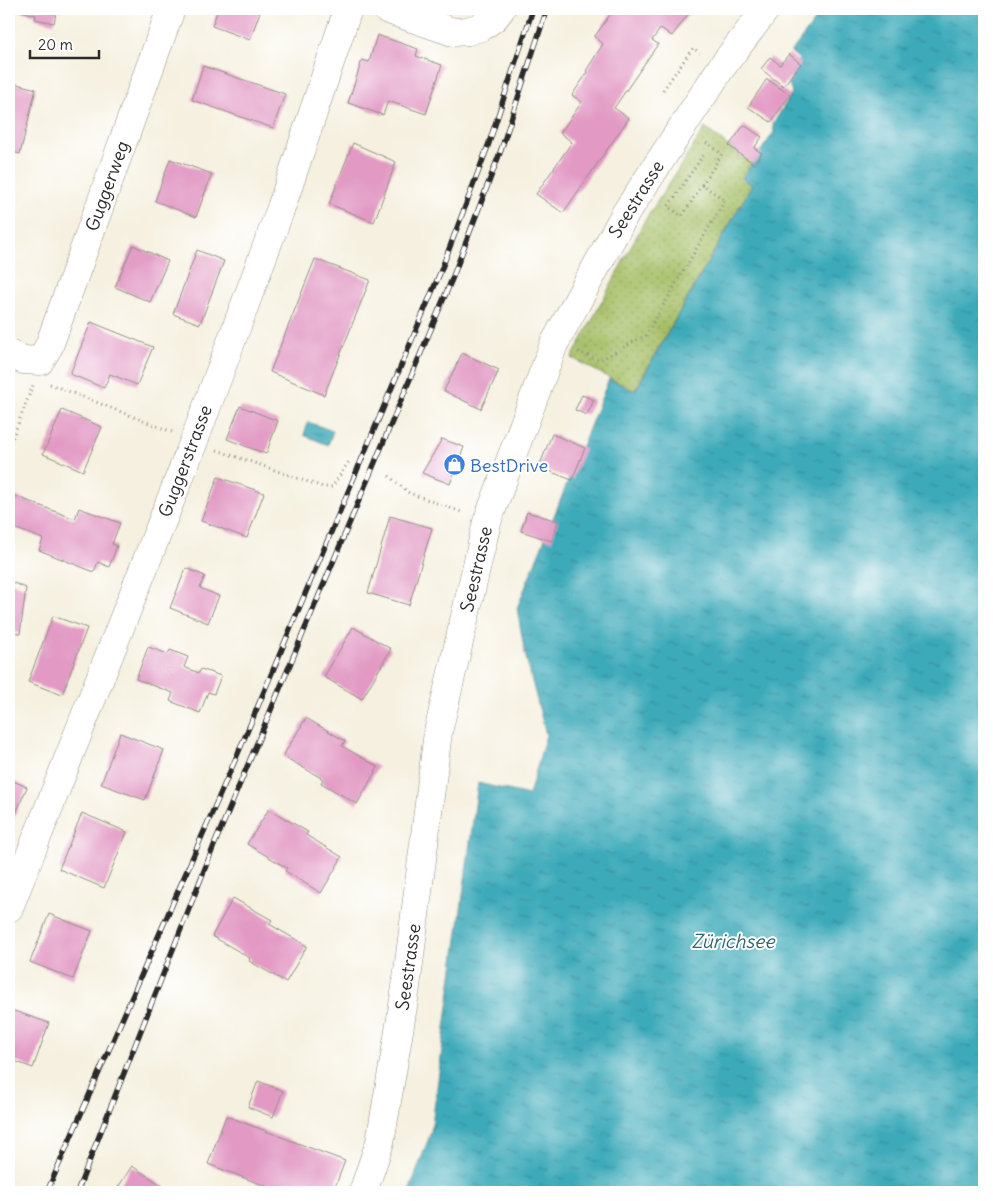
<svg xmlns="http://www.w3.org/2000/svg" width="993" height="1201" viewBox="0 0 993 1201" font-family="Delius,sans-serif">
<defs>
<pattern id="green-dots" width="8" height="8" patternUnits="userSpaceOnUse" patternTransform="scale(1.25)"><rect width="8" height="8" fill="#a4be64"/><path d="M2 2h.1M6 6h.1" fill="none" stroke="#869b53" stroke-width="1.8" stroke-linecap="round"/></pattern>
<pattern id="water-ripples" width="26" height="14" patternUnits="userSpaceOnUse" patternTransform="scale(1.25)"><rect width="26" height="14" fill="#3caaba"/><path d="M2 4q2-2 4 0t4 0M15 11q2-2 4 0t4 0" fill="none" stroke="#338b97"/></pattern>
</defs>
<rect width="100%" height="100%" fill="#fff"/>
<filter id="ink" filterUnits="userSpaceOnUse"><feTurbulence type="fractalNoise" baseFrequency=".02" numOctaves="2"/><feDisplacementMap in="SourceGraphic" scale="10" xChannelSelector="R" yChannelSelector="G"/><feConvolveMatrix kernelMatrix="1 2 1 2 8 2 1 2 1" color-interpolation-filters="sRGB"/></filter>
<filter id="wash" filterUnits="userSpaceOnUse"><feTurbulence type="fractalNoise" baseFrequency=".0096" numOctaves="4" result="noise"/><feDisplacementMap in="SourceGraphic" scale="20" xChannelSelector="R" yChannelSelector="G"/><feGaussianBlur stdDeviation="1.12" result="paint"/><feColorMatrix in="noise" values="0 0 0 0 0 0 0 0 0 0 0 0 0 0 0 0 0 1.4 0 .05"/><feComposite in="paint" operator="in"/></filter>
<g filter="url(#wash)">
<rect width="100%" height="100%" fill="#f5f0df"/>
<path fill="url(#green-dots)" stroke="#687448" d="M705,128L752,164L742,178L752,185L634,391L572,358L644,222Z"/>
<path fill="url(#water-ripples)" stroke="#346a72" d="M824,9H984V1192H409L431,1132L478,783L529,795L546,735L525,654L517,608L609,379L635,391L752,185L742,178L774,132L773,124L792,93L789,84L799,59L791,52Z
M308,422L333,431L328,445L304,435Z"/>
<g id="blocks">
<path fill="#e29ac4" d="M13,9H57L54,23L35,19L36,15Z
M218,9H261L250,40L212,26Z
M614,9H692L672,36L661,28L652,40L658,44L614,108L629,118L563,213L536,194L572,142L560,133L582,102L572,95L588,72L586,71L603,44L595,36Z
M377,35L418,49L416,56L442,65L426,114L388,101L383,115L348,103L362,60L369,62Z
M789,54L801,64L783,86L761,69L770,57L780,65Z
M203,66L285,94L273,128L192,100Z
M767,79L790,95L771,122L748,107Z
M9,82L36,89L20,154L9,151Z
M744,125L762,137L754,148L762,153L754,164L729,146Z
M353,143L396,162L374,222L329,204Z
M170,159L212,174L196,217L155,201Z
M133,245L168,261L150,302L115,287Z
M197,250L224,261L200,324L173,314Z
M315,259L370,280L324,395L270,372Z
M91,322L153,347L137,385L110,374L104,388L70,374Z
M462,353L499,370L481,409L444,391Z
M582,395L594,400L587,415L575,410Z
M240,406L278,421L266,454L227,439Z
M62,410L102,427L83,471L43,454Z
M552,434L585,448L572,480L539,467Z
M442,439L464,447L450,484L422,473Z
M218,477L264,493L247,538L201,521Z
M15,496L75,519L79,508L120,523L112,544L117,546L109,567L98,562L94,572L39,550L43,539L9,526V512Z
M527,512L558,521L552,541L521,531Z
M390,516L432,528L409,605L368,593Z
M186,568L205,576L200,588L219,596L208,623L170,608Z
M9,581L26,588L20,634L9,630Z
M53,616L87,628L62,695L28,682Z
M353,627L391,649L362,699L324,677Z
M148,647L168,654L170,650L188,657L184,667L199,673L201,669L221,676L214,694L208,692L200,713L170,701L173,693L136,679Z
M306,718L345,741L342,746L378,767L357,804L321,783L323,779L283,756Z
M120,733L164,750L145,800L101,784Z
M9,779L27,787L9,830Z
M269,809L308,832L306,835L342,857L321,893L285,871L287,868L247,844Z
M82,813L127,832L104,888L59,869Z
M233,898L272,920L269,924L307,946L286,982L249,961L250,958L212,936Z
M49,914L92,931L73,979L30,962Z
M11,1010L49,1023L33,1068L9,1059V1017Z
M258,1081L283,1091L273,1117L248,1107Z
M226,1116L345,1161L333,1192H281L208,1164Z
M132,1166L169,1190L167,1192H115Z"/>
</g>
</g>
<g filter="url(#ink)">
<use href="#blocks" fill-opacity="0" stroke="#908e85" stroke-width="1"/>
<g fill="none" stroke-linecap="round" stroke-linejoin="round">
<defs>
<path id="minor" d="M386,9L453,32L468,31L481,27L494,18L501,9
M9,354L24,360L40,361L49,346L171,9
M9,908L194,441L281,208L348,9"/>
<path id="major" d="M363,1192L380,1142L398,1037L406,987L438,732L487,522L554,344L625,214L721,68L766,9"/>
</defs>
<use href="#minor" stroke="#908e85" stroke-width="29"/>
<use href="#major" stroke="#908e85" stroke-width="29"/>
<path stroke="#908e85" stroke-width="3" stroke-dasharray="1 4" stroke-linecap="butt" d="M663,90L693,48L700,53
M702,185L682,216L668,207L704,154
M578,352L600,360L646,335L725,200L702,185L722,154L704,141
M50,384L172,432
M9,447L33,385
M217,450L323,487H332L350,460
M389,476L409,493L464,513"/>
<use href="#minor" stroke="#fff" stroke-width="28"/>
<use href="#major" stroke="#fff" stroke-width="28"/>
<defs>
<path id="rail" d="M47,1192L239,751L440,273L488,146L533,9
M77,1192L215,843L452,279L501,150L547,9"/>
</defs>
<use href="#rail" stroke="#2b2b2b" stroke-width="5.5"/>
<use href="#rail" stroke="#fff" stroke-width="4" stroke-dasharray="11" stroke-linecap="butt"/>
</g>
</g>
<defs>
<symbol id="shop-disc" viewBox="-11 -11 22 22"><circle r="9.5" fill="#3f7fe0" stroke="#fff"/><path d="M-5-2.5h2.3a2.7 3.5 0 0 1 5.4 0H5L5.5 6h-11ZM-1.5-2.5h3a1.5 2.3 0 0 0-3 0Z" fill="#fff"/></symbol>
</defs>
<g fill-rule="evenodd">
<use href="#shop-disc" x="442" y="452" width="25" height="25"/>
</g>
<g text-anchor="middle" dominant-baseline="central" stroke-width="4" stroke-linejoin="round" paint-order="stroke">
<g font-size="18" fill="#2b2b2b" stroke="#fff">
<text transform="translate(107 186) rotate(-70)">Guggerweg</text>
<text transform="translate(636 199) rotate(-58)">Seestrasse</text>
<text transform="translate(185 461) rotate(-69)">Guggerstrasse</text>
<text transform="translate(476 569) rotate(-77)">Seestrasse</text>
<text transform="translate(408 967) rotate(-82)">Seestrasse</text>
</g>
<g font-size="18" fill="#366cbe" stroke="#fff" text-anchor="start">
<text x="470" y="465">BestDrive</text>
</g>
<g font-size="19" font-style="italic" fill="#33646b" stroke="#fff">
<text x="733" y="941">Zürichsee</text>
</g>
</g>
<rect width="993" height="1201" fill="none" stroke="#fff" stroke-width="30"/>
<path d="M30 50v8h69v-8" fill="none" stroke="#2b2b2b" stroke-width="2.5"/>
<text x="38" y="50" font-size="15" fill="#2b2b2b" stroke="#ffffff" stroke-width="4" paint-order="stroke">20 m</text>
</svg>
